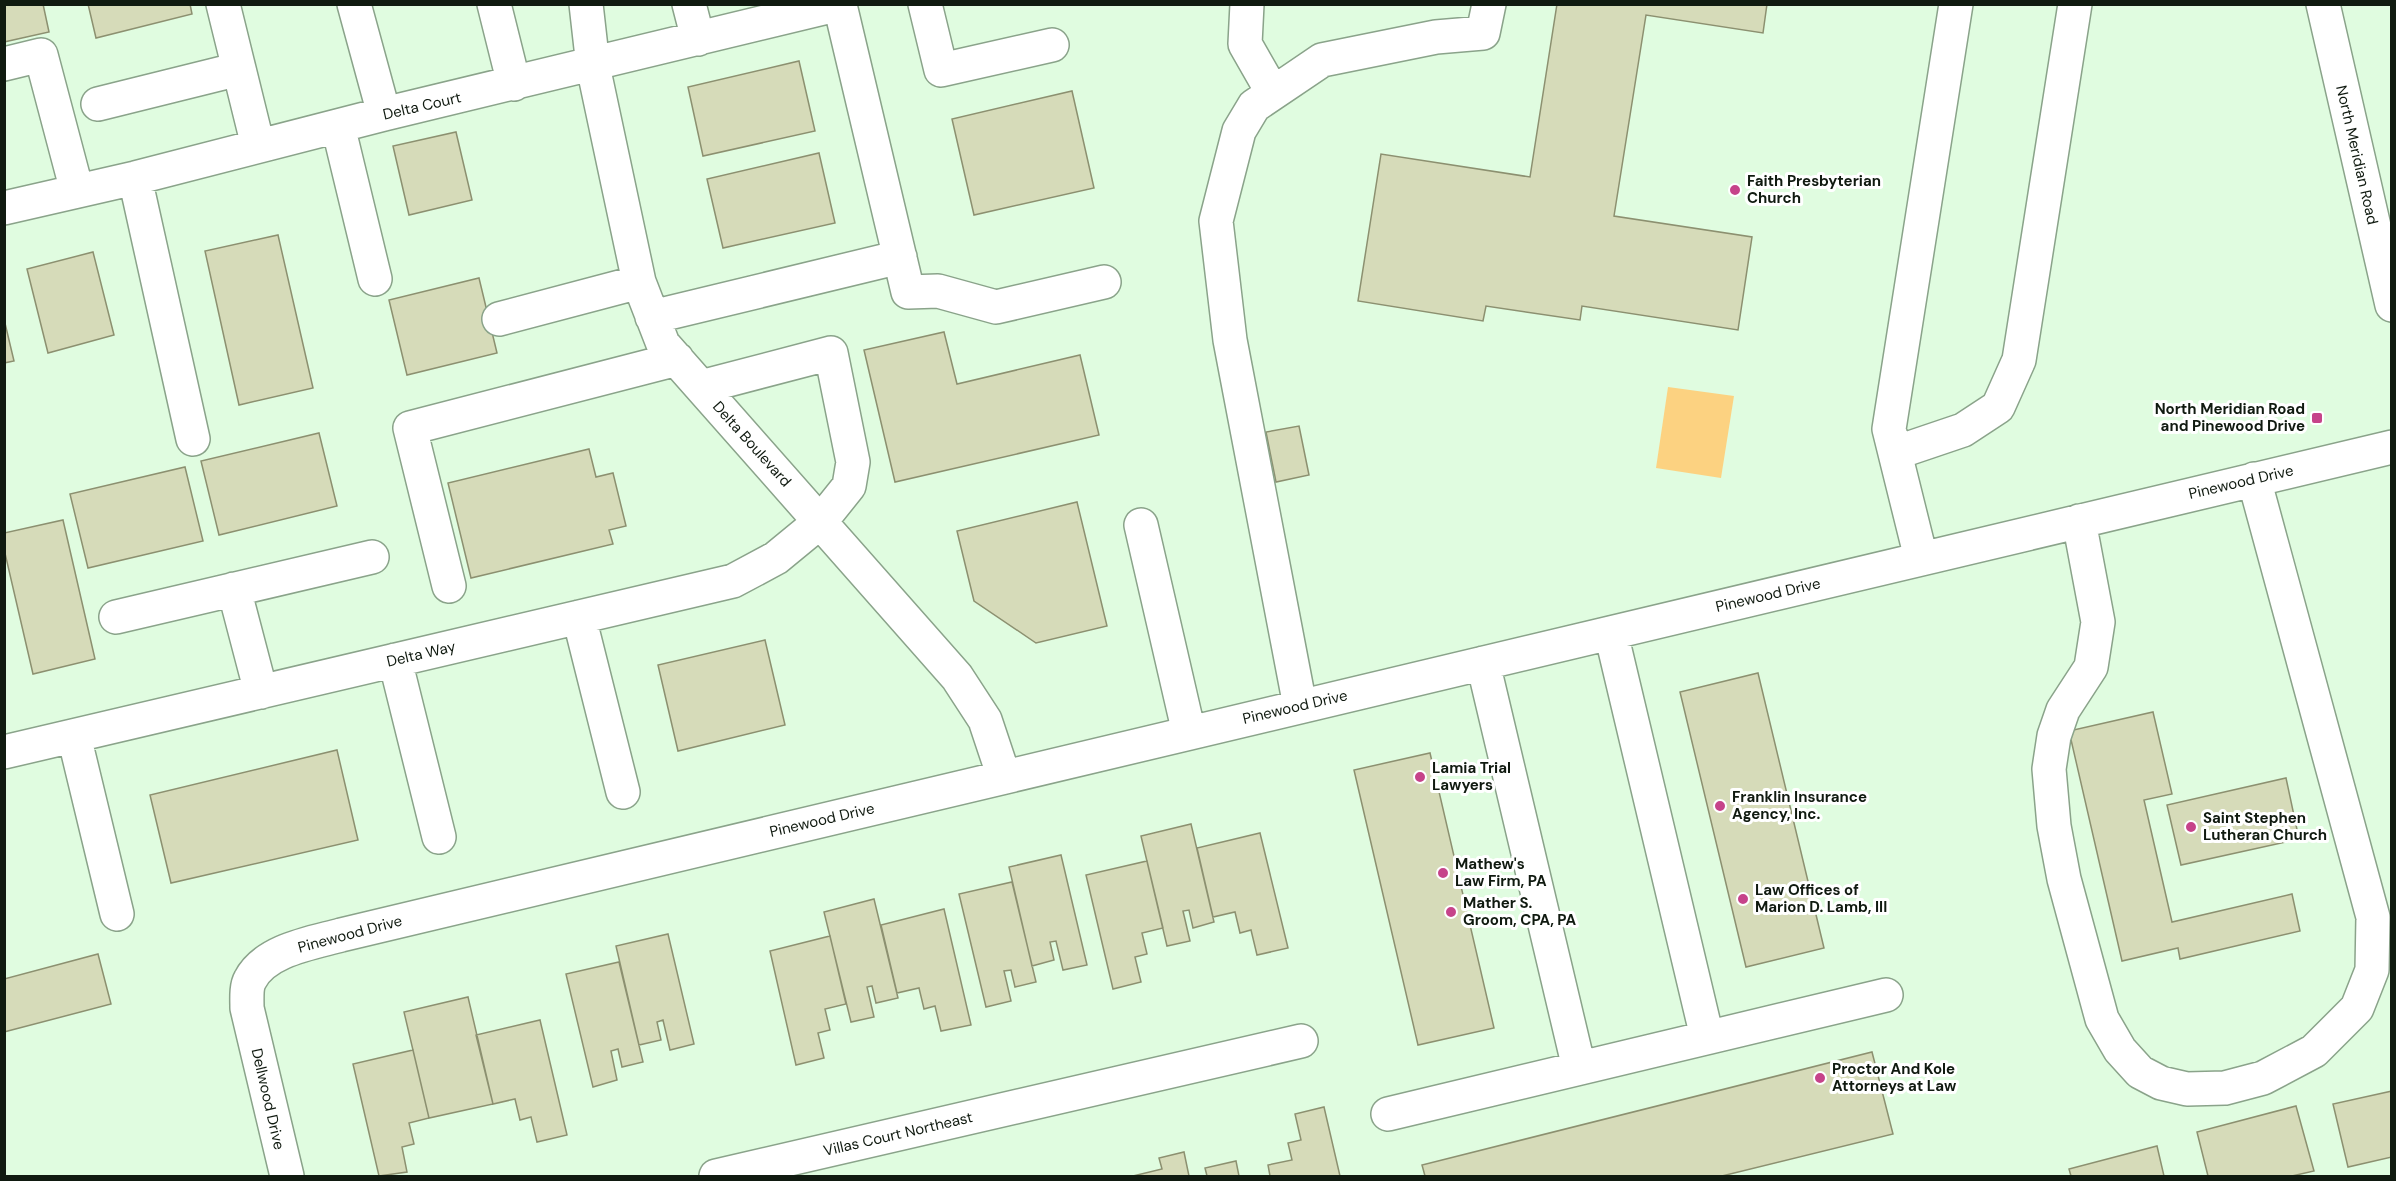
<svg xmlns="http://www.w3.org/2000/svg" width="2396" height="1181" viewBox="0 0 2396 1181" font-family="'DM Sans',sans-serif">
<rect width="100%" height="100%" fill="#e0fce0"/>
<path fill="#fcd281" d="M1668,387L1734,396L1721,478L1656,468Z"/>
<path fill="#d6dbb9" stroke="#8c9070" stroke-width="1.5" d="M4,4H43L49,32L4,42Z
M88,4H190L192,14L96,38Z
M1557,4H1767L1763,33L1646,15L1614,216L1752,237L1738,330L1582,306L1580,320L1486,306L1483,321L1358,301L1381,154L1530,177Z
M799,61L815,131L703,156L688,87Z
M1072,91L1094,188L974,215L952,119Z
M456,132L472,200L409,215L393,146Z
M819,153L835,223L723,248L707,179Z
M278,235L313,388L239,405L205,251Z
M93,252L114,335L48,353L27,269Z
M479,278L497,353L407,375L389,300Z
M4,319L14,361L4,363Z
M944,332L957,384L1080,355L1099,435L895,482L864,350Z
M1299,426L1309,475L1276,482L1266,432Z
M319,433L337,506L219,535L201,461Z
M589,449L596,477L613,473L626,526L609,530L613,544L471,578L448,483Z
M185,467L203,541L88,568L70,494Z
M1077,502L1107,626L1036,643L974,601L957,531Z
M63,520L95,659L33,674L4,549V533Z
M765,640L785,725L678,751L658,665Z
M1758,673L1824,948L1746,967L1680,692Z
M2153,712L2172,794L2144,800L2172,922L2292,894L2300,931L2180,959L2178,948L2122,961L2069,731Z
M337,750L358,840L171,883L150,795Z
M1430,753L1494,1028L1418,1045L1354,770Z
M2286,778L2299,839L2181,865L2167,805Z
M1191,824L1214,922L1193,928L1189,910L1183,911L1190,941L1167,946L1141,836Z
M1260,833L1288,948L1257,955L1251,930L1240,933L1235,912L1213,917L1197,848Z
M1061,855L1087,965L1063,970L1056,941L1050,942L1054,960L1032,966L1009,867Z
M1147,861L1163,928L1142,933L1147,954L1135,957L1141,982L1113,989L1086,875Z
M1012,882L1036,982L1015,987L1011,970L1004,971L1011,1001L986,1007L959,894Z
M874,899L898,998L876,1003L872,986L867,987L874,1017L851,1022L824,912Z
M944,909L971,1025L941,1031L935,1006L924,1009L919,988L897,993L881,925Z
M668,934L694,1044L670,1050L663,1020L657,1022L661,1040L639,1045L616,946Z
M830,936L846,1004L825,1009L830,1030L818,1033L824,1058L796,1065L770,951Z
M98,954L111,1004L4,1032V979Z
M619,962L643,1062L622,1067L618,1049L611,1051L617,1080L593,1087L566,974Z
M468,997L493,1104L429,1118L404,1012Z
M540,1020L567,1135L537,1142L531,1117L520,1120L515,1099L493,1104L476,1035Z
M413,1050L429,1118L409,1123L414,1144L402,1147L407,1172L379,1176L353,1064Z
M1872,1052L1893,1134L1722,1176H1425L1422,1165Z
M2392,1091V1157L2348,1167L2333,1104Z
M2296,1106L2314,1171L2292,1176H2208L2197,1132Z
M1324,1107L1340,1176H1270L1268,1165L1292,1160L1288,1143L1301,1140L1295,1114Z
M2157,1146L2164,1176H2071L2069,1169Z
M1184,1152L1189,1176H1133L1162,1169L1159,1158Z
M1236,1161L1239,1176H1207L1205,1168Z"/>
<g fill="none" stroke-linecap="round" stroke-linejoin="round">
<defs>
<path id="minor" d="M223,4L258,146
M354,4L384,114
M494,4L514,84
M586,4L593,66L639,282L663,344L957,677L985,720L1004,777
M689,4L698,39
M925,4L941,70L1052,45
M1247,4L1245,44L1273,93
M840,5L908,292L938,291L996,307L1104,282
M4,64L41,55L77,191
M98,104L239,69
M338,126L375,279
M135,178L193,439
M4,208L135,178L384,114L840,4
M652,317L900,257
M499,319L639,282
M1895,453L1963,430L1998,407L2019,360L2075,4
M2079,521L2098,622L2091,667L2063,710L2054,736L2049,769L2054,826L2064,879L2102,1019L2120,1050L2140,1072L2161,1083L2187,1089L2225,1088L2263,1078L2314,1051L2357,1008L2372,970L2373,917L2254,479
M1141,525L1189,733
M1921,558L1889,429L1956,4
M449,586L410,428L677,359
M234,589L261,692
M116,617L372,557
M579,617L623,792
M1611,633L1707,1037
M395,660L439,837
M1483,663L1579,1068
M1300,706L1230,340L1216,221L1239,131L1254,106L1322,60L1436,37L1483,33L1489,4
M74,736L117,914
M4,752L733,581L776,558L821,521L849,486L853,462L831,353L701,387
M1388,1114L1886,995
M287,1176L247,1008C247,999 246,987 250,980C265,950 312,943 341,935L2392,447
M716,1176L1301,1041"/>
<path id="major" d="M2323,4L2392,305"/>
</defs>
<use href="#minor" stroke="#8aa38a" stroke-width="36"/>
<use href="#major" stroke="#8aa38a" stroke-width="36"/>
<use href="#minor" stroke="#fff" stroke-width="33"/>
<use href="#major" stroke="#fff" stroke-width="33"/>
</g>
<g fill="#c6438a" stroke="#fff" stroke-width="2">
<circle cx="1735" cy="190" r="6"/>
<rect x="2311" y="412" width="12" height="12" rx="3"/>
<circle cx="1420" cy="777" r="6"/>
<circle cx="1720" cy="806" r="6"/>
<circle cx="2191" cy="827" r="6"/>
<circle cx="1443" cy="873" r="6"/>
<circle cx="1743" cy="899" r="6"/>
<circle cx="1451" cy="912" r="6"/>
<circle cx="1820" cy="1078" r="6"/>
</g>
<g text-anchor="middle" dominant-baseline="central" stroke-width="6" stroke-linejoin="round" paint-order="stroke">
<g font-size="15" fill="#101a10" stroke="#fff">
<text transform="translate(422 106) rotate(-13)">Delta Court</text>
<text transform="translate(2357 155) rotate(77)">North Meridian Road</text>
<text transform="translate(752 444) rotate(48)">Delta Boulevard</text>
<text transform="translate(2241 482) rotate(-13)">Pinewood Drive</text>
<text transform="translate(1768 595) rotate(-13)">Pinewood Drive</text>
<text transform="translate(421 654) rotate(-13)">Delta Way</text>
<text transform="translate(1295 707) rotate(-13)">Pinewood Drive</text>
<text transform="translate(822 820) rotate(-13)">Pinewood Drive</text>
<text transform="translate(350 934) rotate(-15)">Pinewood Drive</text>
<text transform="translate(268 1099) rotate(77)">Dellwood Drive</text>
<text transform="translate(898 1134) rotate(-13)">Villas Court Northeast</text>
</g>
<g font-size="15" font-weight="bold" fill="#101a10" stroke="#fff" text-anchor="start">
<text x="1747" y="181">Faith Presbyterian<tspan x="1747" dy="17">Church</tspan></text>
<text x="2305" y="409" text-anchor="end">North Meridian Road<tspan x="2305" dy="17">and Pinewood Drive</tspan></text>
<text x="1432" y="768">Lamia Trial<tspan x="1432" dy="17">Lawyers</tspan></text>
<text x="1732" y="797">Franklin Insurance<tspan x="1732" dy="17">Agency, Inc.</tspan></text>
<text x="2203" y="818">Saint Stephen<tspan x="2203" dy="17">Lutheran Church</tspan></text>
<text x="1455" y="864">Mathew's<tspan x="1455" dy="17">Law Firm, PA</tspan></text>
<text x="1755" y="890">Law Offices of<tspan x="1755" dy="17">Marion D. Lamb, III</tspan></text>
<text x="1463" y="903">Mather S.<tspan x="1463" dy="17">Groom, CPA, PA</tspan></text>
<text x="1832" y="1069">Proctor And Kole<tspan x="1832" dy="17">Attorneys at Law</tspan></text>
</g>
</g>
<rect width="2396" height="1181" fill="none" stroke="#101a10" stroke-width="12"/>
</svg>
